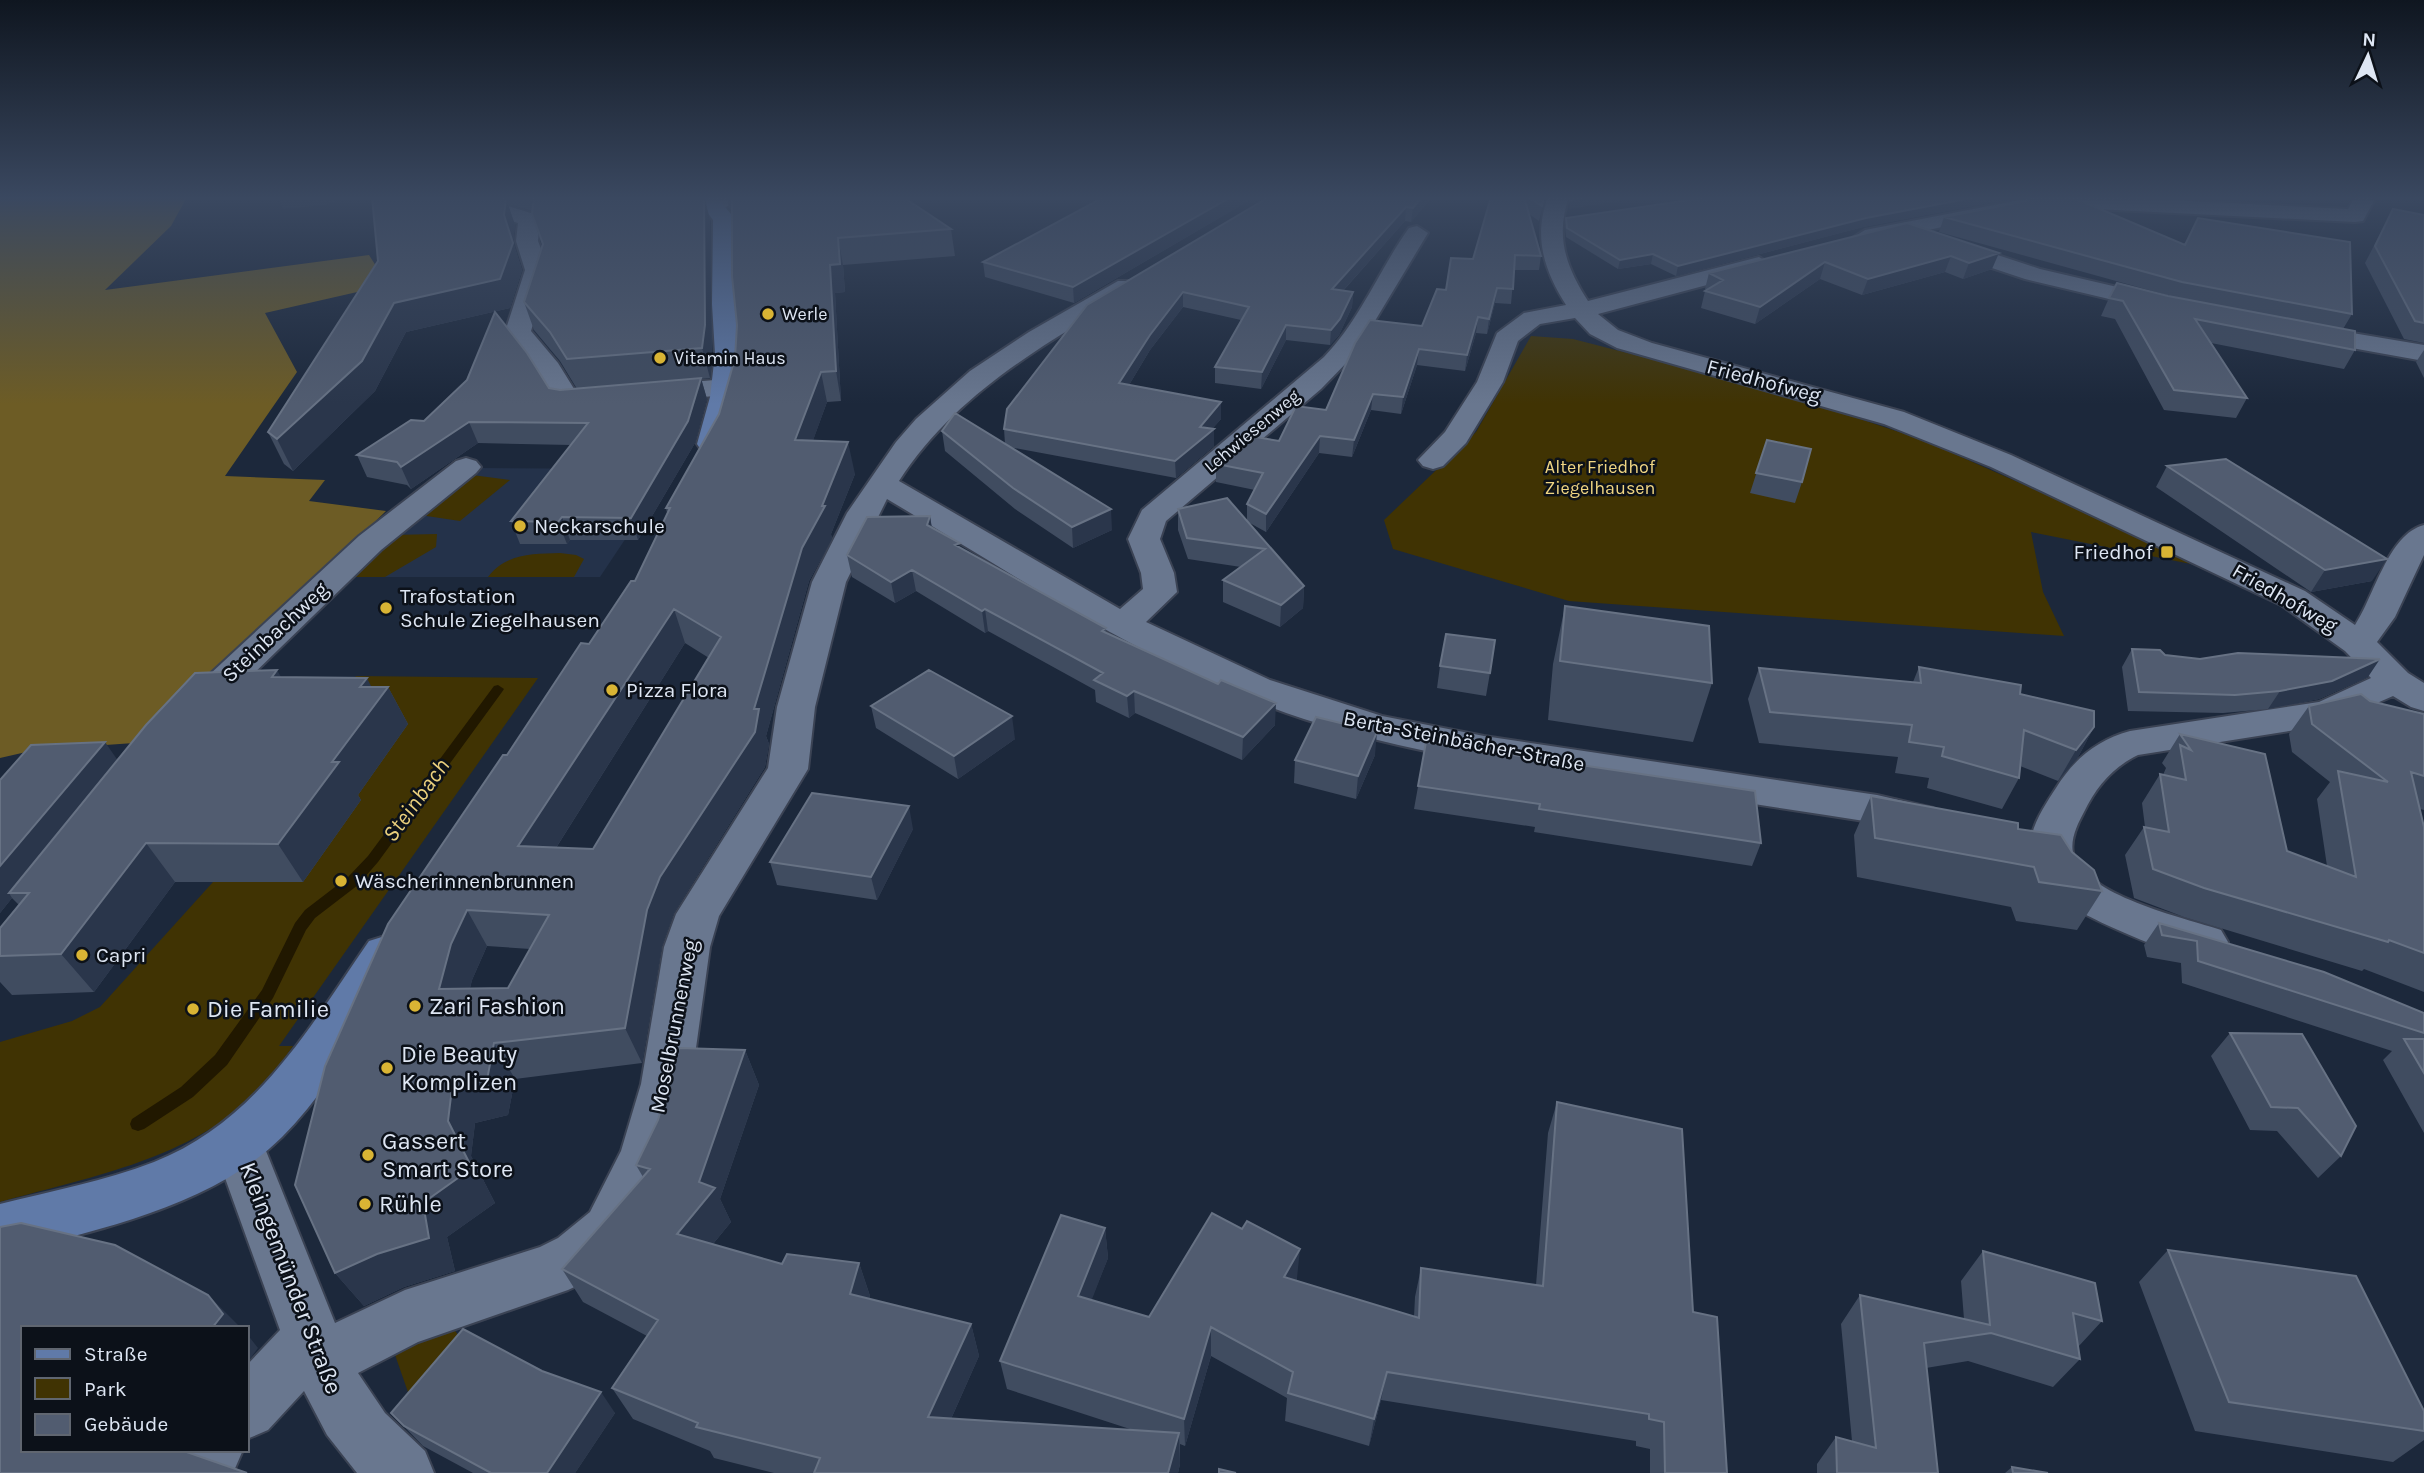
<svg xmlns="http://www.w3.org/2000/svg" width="2424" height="1473" viewBox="0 0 2424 1473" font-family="Karla,sans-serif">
<rect width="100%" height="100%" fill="#1c283b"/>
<path fill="#24324a" d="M480,468L655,469L640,517L600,577H350L393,535Z"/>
<path fill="#403303" d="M1531,336L1573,339L1779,392L1923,440L2211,568L2031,532L2043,592L2064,636L1569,601L1393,549L1384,520L1476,432Z
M472,475L510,480L460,521L420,515Z
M437,534L436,547L385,577H350L393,535Z
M560,553L576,555L584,559L574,577H488C506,553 533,554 560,553Z
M356,676L538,678L279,1046H293C280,1065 266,1085 249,1100C182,1161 85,1178 0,1202V1042L72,1021L100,1007L213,882L335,800L328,715Z
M452,1326L469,1352L409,1395L394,1352Z"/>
<path fill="#6d5c25" d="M0,197H187L171,226L105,290L369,255L388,285L265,313L297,372L225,476L325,480L309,501L386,511L148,742L35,750L0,758Z"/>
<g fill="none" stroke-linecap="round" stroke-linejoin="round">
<path fill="#211800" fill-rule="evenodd" d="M498,685L504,689L502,692L378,862L358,885L315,918L306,930L273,998L227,1065L193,1097L144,1129L138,1131L132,1129L130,1124L132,1119L181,1087L215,1055L262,990L295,923L305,910L348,877L368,856L494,686Z"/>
<defs>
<path id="street" d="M447,197H479L537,215L540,220L538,241L549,270L531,331L558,363L576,392L726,379L736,381L740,387L736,393L726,395L567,409L557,407L537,372L505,332L525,270L516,241L518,223L450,201Z
M715,197H743L721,210H707L703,206Z
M1548,197H1569C1555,236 1566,267 1588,301L1759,257L1770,264L1767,269L1598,314L1618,330L1652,343L1904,412L2011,455L2305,591L2355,625C2374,597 2388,534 2424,525V555L2395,617L2377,642L2408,673L2424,683V711L2411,707L2393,696L2327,725L2138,755C2113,767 2096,787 2084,812C2078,823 2070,839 2073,853C2082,895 2185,918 2221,930L2228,942L2221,954C2217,956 2210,959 2206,959C2181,960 2078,915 2058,898C2046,887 2034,869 2031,852C2027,831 2045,805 2056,788C2074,759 2097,740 2130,731L2319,702L2371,678L2345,651L2281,605L1991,467L1884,424L1617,348L1590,334L1575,318L1540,324L1518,341L1503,382L1466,443L1443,466L1433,469L1423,466L1418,460L1445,432L1477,382L1497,333L1524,313L1566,305C1544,270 1533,237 1548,197Z
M2035,197H2109L2348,209L2355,197H2376L2363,221L2355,222L2056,207L2001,214L1865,244L1854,237L1865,230Z
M1417,226L1428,233L1355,354L1321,389L1166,521L1160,539L1174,573L1177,592L1146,622L1270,680L1382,716L1484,736L1877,795L1933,808L1939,818L1933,828L1918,832L1877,823C1786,809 1695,795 1605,781C1503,766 1401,751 1304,719C1154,670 1022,579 887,499L846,582L815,707L808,769L719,916L710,947L691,1084L672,1154L628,1248L598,1276L568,1290L418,1342L358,1373L385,1413L425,1451L434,1473H357L327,1435L304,1391L268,1430L247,1439V1365L280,1330L212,1142L220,1126L238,1119L256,1126L335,1323L405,1290L540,1247L558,1238L590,1212L621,1151L641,1084L664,947L676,914L768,768L777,707L812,582L847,513L896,442L916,419L970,371L1029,332L1118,281H1134L1138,286L1134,291C1046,343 956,393 899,481L1120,609L1143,589L1141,573L1128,539L1142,510L1324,357C1360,320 1379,270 1409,228Z
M1946,238L2040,269L2173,300L2176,305L2173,310L2164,312L2025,279L1938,250L1935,245Z
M2305,325L2424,345V361L2296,338L2292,333L2296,328Z
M466,458L476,461L481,467L476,473L381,550L209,717L196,720L183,717L177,708L183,699L359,536L456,461Z
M243,1450L233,1473H163L172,1450Z"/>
<path id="secondary" d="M696,197H717L735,219L736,304L741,354L738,397L725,444L721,450L711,453L701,450L697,444L710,397L715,354L712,304L713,220Z
M385,936L401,941L408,954L401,967C364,1024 331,1088 282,1137C209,1209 96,1229 0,1256V1204C51,1191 105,1181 154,1162C257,1121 309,1028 369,941Z"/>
</defs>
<use href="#street" stroke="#3b4354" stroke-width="4"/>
<use href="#secondary" stroke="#3b4354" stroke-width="4"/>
<use href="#street" fill="#69778f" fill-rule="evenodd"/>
<use href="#secondary" fill="#607aa8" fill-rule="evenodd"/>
</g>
<path fill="#404c60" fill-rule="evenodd" d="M372,197H705L710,221L712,354L710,378L701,379L707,399L695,443L638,540H570L567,544H520L511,521L571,445L478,443L411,489L407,485L367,477L357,455L424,421L549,388L560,390L577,389L560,361L534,330L524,302L542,245L532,214V211L508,204L515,225L513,242L522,270L510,308L406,332L375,391L293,471L284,464L268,432L378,261Z
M727,197H903L951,229L955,256L843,265L845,292L835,293L841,401L827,402L813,440L855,474L831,534L832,539L809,581L766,736L769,744L765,767L674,913L662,946L642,1063L515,1079L508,1115L475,1123L471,1156L495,1203L447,1237L455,1271L404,1287L364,1306L335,1273L507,755L635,581L667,513L666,508L719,414L735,358L737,325L732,211L729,208ZM685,643L709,658L593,849L556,848ZM487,946L530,949L508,988H470L472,980Z
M1101,197H1255L1074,303L985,277L983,262L1103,198Z
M1269,197H1432L1411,222L1405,221L1343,291L1353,292L1352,307L1339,335L1330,345L1286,340L1261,389L1215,383V367L1241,320L1183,307L1150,350L1129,385L1221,402V419L1212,429H1214V446L1176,478L1009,447L1112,530L1073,548L1015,509L945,451L942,431L1005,444L1004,429Z
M1491,197H1545L1539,221L1529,214L1541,256L1539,270H1514L1511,304L1495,303L1487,334L1476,333L1465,371L1417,365L1401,414L1371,410L1352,457L1319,453L1266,532L1248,522L1304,586L1303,608L1280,627L1223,602V580L1241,567L1188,559L1178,530V509L1247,521V504L1255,490L1216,482V464L1279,441L1326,410L1422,326L1446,290L1473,259Z
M1710,197H2020L1863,227L1676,276L1651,264L1618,269L1566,237L1565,227L1566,218Z
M2191,197H2240L2228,200Z
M2393,209L2424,215V343L2404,339L2365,263Z
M1944,217L2185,245L2352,314L2343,329L2355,350L2344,369L2211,343L2247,398L2236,418L2164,410L2115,319L2101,316L2109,298L2168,296L2334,327L2174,297L1939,232Z
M1907,223L1992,269L1963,279L1945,272L1862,295L1820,279L1755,324L1701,308L1705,291L1707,290L1705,289L1709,273Z
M2424,350V378L2416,362Z
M1767,440L1802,482L1795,503L1750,493Z
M2167,466L2372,581L2311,592L2156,487Z
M930,516L932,528L961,549L1106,628V632L1275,725L1242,760L1135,713L1129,718L1096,702L1095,690L988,631L985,633L916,591L895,603L852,577L847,555Z
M1565,606L1712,683L1693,742L1548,720L1553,664Z
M2132,649L2165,655L2368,677L2319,699L2268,709L2223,713L2128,711L2122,667Z
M1440,666L1490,673L1486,696L1437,688Z
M1919,667L2020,694L2094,727L2077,759L2058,781L2020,766L2019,778L2002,809L1927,788L1929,778L1895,773L1898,757L1759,743L1748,699L1759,668L1913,682Z
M282,678L371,687H388L408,724L358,795L361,800L303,882H175L94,992L12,995L0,982V928L19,905L12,898L0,913V780L117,760Z
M2370,701L2424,714V810L2420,809L2424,827V992L2364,969L2362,971L2184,917L2134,898L2125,855L2144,827H2145L2142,803L2160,774L2163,775L2166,768L2162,763L2180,734L2287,851L2327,866L2317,799L2330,782L2292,752L2289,734L2309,706Z
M871,706L1015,739L958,779L876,728Z
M1426,742L1761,843L1752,866L1534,832L1535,827L1414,809Z
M1375,755L1356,799L1294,783L1295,760Z
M1871,796L2018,829L2072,852L2102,891L2077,930L2016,921L2011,907L1857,877L1854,835Z
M913,829L877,900L777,885L770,862Z
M2159,923L2424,1013V1133L2383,1060L2392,1051L2182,983L2181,963L2147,957L2144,945Z
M2230,1033L2341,1156L2318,1178L2277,1131L2250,1130L2211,1056Z
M745,1050L759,1085L720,1199L731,1222L713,1244L782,1264L859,1263L870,1296L869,1299L971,1324L979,1356L951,1419L1136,1431L1007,1389L1000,1361L1105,1228L1108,1258L1091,1300L1149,1317L1297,1278L1296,1281L1414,1317L1415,1297L1421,1268L1536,1285L1548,1133L1557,1102L1693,1312L1727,1473H1650V1449L1636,1446V1441L1381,1400L1369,1446L1285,1421L1287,1398L1211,1356L1185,1446L1180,1444V1464L1178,1473H774L714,1458L710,1451L633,1419L612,1388L647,1336L583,1302L562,1269L643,1177L636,1165Z
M2168,1250L2424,1411V1440L2393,1462L2195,1431L2139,1282Z
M1983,1251L2102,1321L2078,1347L2080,1359L2053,1387L1968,1361L1926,1368L1938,1473H1817V1464L1836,1437L1852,1441L1841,1324L1860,1295L1964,1319L1961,1281Z
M542,1371L615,1413L575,1473H473L423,1446L391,1413Z
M2012,1467L2048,1473H2005Z"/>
<path fill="#2a364b" d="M278,197H349V198L325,205L283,209Z
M352,197H366L354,201Z
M704,197L710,221L712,354L710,378L702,348Z
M1231,197H1255L1074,303L1073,287Z
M1422,197H1432L1411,222L1413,208Z
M1587,197H1646L1569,209L1570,200Z
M1977,197H2020L1863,227L1676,276L1678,266L1866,218Z
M506,199L515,225L513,242L522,270L510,308L406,332L375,391L293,471L277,439L394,303L504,215Z
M1406,207L1405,221L1331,304L1332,289Z
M838,238L843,265L845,292L835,293L841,401L836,371L830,265Z
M1999,253L1992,269L1963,279L1969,263Z
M1653,254L1651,264L1618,269L1620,260Z
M1951,256L1945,272L1862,295L1868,279Z
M1825,262L1820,279L1755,324L1760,307Z
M1497,288L1495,303L1487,334L1489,319Z
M1183,292V307L1150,350L1120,400L1119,383L1150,335Z
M1353,292L1352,307L1339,335L1330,345L1331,330Z
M1478,317L1476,333L1465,371L1467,355Z
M1286,325V340L1261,389L1262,372Z
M1419,349L1417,365L1401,414L1403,397Z
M821,372L827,402L802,471L795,440Z
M701,378L707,399L695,443L638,540L631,518Z
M1373,394L1371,410L1352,457L1354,440Z
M1221,402V419L1208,434L1214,429V446L1176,478L1175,461L1200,427Z
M469,422L478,443L411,489L401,467Z
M1320,436L1319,453L1266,532V514Z
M848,442L855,474L831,534L832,539L809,581L766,736L769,744L765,767L674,913L662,946L642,1063L625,1028L647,910L660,877L754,709L802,548L822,506Z
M1111,509L1112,530L1073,548L1072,527Z
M930,516L933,537L927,525Z
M562,517L570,540L567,544L558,522Z
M2387,559L2372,581L2311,592L2325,570Z
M912,570L916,591L895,603L891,582Z
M1304,586L1303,608L1280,627L1281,605Z
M674,609L685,643L535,881L518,846Z
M985,609L988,631L985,633L982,611Z
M2380,659L2368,677L2319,699L2268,709L2280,691Z
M277,670L299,708L272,677Z
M367,678L378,700L388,687L408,724L358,795L361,800L303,882L278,844L332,762L360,687Z
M1134,691L1135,713L1129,718L1127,696Z
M1276,703L1275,725L1242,760L1243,737Z
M1012,716L1015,739L958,779L954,756Z
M2094,727L2077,759L2058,781L2076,750Z
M1377,732L1375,755L1356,799L1358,776Z
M105,742L121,765L9,893L12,898L0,913V866Z
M909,806L913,829L877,900L871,877Z
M146,843L175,882L94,992L61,954Z
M467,910L487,946L472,980L461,1024L439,989L451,944Z
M494,1043L515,1079L508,1115L475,1123L471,1156L495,1203L447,1237L455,1271L404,1287L364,1306L335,1273L423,1203L448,1121L452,1088Z
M745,1050L759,1085L720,1199L731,1222L694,1267L677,1234L699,1182Z
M1105,1228L1108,1258L1082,1325L1078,1296Z
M1300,1249L1297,1278L1282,1306L1284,1277Z
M859,1263L870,1296L862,1327L850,1294Z
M208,1295L241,1328H212Z
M971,1324L979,1356L938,1448L928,1417Z
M1211,1327V1356L1185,1446L1184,1419Z
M247,1334L258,1348L247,1363Z
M1387,1372L1381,1400L1369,1446L1374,1419Z
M601,1392L615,1413L575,1473H547Z
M1179,1433L1180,1464L1178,1473H1168Z"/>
<path fill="#515c70" stroke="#677284" stroke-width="2" fill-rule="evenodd" d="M372,197H502L506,199L504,215L513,243L500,279L394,303L362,361L277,439L268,432L378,261Z
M534,197H704L705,325L702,348L567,359L550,332L524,302L543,244L532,214Z
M732,197H903L951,229L838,238L840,264L830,265L836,371L821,372L795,440L848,442L822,506H825L802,548L754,709H759L755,732L660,877L647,910L625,1028L494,1043L487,1080L452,1088L448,1121L472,1168L423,1203L429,1238L377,1254L335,1273L295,1185L325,1066L388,924L503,755H507L581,643L589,644L631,581H635L670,508H666L719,414L735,358L737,325L732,276ZM674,609L721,637L593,849L518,846ZM467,910L549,915L508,988L439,989L451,944Z
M1104,197H1231L1073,287L983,262Z
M1269,197H1422L1413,208L1406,207L1332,289L1353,292L1340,319L1331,330L1286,325L1262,372L1215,367L1249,307L1183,292L1150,335L1119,383L1221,402L1200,427L1214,429L1175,461L1004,429L1007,409L1087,305Z
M1491,197H1524L1541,256L1515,255L1513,289L1497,288L1489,319L1478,317L1467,355L1419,349L1403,397L1373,394L1354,440L1320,436L1266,514L1247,504L1263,473L1216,464L1250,436L1279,441L1296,406L1326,410L1355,343L1370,320L1422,326L1437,289L1446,290L1451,258L1473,259Z
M1527,197H1544L1542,206Z
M1570,197H1587L1570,200Z
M1710,197H1977L1866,218L1678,266L1653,254L1620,260L1567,228L1566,218Z
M2074,198L2185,245L2198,218L2350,242L2352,314L2182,282L1944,217L2037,199Z
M2393,209L2424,215V323L2415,321L2375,246Z
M1907,223L1999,253L1969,263L1951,256L1868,279L1825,262L1760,307L1705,291L1723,280L1709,273Z
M2117,283L2168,296L2355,331V350L2195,319L2247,398L2174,390L2123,301L2109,298Z
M495,312L527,353L549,388L560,390L701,378L688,421L631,518L562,517L558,522L511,521L588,423L469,422L401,467L397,462L357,455L411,420L424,421L467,380Z
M955,413L1111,509L1072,527L1013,488L942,431Z
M1767,440L1811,449L1802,482L1756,473Z
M2226,459L2387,559L2325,570L2167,466Z
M1227,498L1304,586L1281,605L1223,580L1265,549L1187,538L1178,509Z
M930,516L927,525L960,543L955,545L1106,628L1102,631L1218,684L1221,680L1276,703L1243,737L1134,691L1127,696L1094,680L1103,673L985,609L982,611L912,570L891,582L847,555L867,517Z
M1565,606L1709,626L1712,683L1560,661Z
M1446,634L1495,640L1490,673L1440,666Z
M2132,649L2160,650L2165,655L2200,659L2238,653L2380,659L2332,681L2280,691L2235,695L2139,692Z
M1919,667L2021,685L2020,694L2094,711V727L2076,750L2024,730L2019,778L1942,756L1944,747L1909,742L1912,725L1770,712L1759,668L1921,683Z
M277,670L272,677L367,678L360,687H388L332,762H339L278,844L146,843L61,954L0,956V928L29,893H9L146,725L195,673Z
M929,670L1012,716L954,756L871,706Z
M2361,694L2370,701L2424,714V776L2411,772L2424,827V953L2389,940L2388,942L2204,888L2153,869L2144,827L2169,832L2160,774L2186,780L2180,745L2191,750L2180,734L2265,754L2287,851L2356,877L2338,771L2388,782L2312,724L2309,706Z
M1316,717L1377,732L1358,776L1295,760Z
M105,742L0,866V780L31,745Z
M1426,742L1755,791L1761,843L1539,809L1540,804L1418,786Z
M812,793L909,806L871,877L770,862Z
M1871,796L2018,823V829L2061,835L2072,852L2094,870L2102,891L2039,882L2034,867L1875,838Z
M2159,923L2324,972L2424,1013V1033L2198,961L2197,941L2162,935Z
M2230,1033L2302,1034L2356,1126L2341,1156L2298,1108L2271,1107Z
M2404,1039H2424V1073Z
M679,1048L745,1050L699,1182L715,1188L677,1234L782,1264L787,1254L859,1263L850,1294L971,1324L928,1417L1179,1433L1168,1473H814L820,1458L696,1427L698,1423L612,1388L658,1320L562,1269L650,1169L636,1165L658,1120Z
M1557,1102L1682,1129L1693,1312L1717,1317L1727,1473H1665L1664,1422L1649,1419V1414L1387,1372L1374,1419L1288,1393L1293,1372L1211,1327L1184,1419L1000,1361L1061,1215L1105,1228L1078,1296L1149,1317L1212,1213L1242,1229L1247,1221L1300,1249L1284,1277L1419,1318L1421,1268L1543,1286Z
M21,1223L115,1245L208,1295L223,1314L212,1328H23V1450H181L247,1473H0V1227Z
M2168,1250L2356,1276L2424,1411V1431L2229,1402Z
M1983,1251L2095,1283L2102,1321L2073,1313L2080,1359L1991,1333L1924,1343L1938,1473H1837L1836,1437L1876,1448L1860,1295L1990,1325Z
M463,1329L542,1371L601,1392L547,1473H491L404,1426L391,1413Z
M2012,1467L2048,1473H2013Z
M1219,1469L1236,1473H1219Z"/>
<linearGradient id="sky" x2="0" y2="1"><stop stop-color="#0f1620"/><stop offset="0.49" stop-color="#3a4860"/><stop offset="1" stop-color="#3a4860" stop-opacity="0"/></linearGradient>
<rect width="2424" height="404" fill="url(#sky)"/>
<g fill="#d9b434" stroke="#0c1119" stroke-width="2.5">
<circle cx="768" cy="314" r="7"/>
<circle cx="660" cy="358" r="7"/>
<circle cx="520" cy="526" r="7"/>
<rect x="2160" y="545" width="14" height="14" rx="3.5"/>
<circle cx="386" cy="608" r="7"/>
<circle cx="612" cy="690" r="7"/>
<circle cx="341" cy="881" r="7"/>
<circle cx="82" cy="955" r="7"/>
<circle cx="415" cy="1006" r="7"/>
<circle cx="193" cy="1009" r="7"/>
<circle cx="387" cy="1068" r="7"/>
<circle cx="368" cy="1155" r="7"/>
<circle cx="365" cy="1204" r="7"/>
</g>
<g text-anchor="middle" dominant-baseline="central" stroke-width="5" stroke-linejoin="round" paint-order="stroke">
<g font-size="18" fill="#dee6f3" stroke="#0c1119" text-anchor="start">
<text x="782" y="314">Werle</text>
<text x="674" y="358">Vitamin Haus</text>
</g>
<g font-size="18" fill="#dee6f3" stroke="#0c1119">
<text transform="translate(1252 431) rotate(-40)">Lehwiesenweg</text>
</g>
<g font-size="18" fill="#f1d683" stroke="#0c1119">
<text x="1600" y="467">Alter Friedhof<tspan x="1600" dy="21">Ziegelhausen</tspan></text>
</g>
<g font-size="21" fill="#dee6f3" stroke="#0c1119">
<text transform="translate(1764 381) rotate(15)">Friedhofweg</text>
<text transform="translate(2285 598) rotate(30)">Friedhofweg</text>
<text transform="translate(275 632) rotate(-43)">Steinbachweg</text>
<text transform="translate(1464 741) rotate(11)">Berta-Steinbächer-Straße</text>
<text transform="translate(674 1026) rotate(-79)">Moselbrunnenweg</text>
</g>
<g font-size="21" fill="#dee6f3" stroke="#0c1119" text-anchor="start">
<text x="534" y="526">Neckarschule</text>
<text x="2153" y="552" text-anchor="end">Friedhof</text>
<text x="400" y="596">Trafostation<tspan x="400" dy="24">Schule Ziegelhausen</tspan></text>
<text x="626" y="690">Pizza Flora</text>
<text x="355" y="881">Wäscherinnenbrunnen</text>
<text x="96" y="955">Capri</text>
</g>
<g font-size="23" font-style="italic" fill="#eacf7c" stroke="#0c1119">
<text transform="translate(416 800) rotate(-54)">Steinbach</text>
</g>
<g font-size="24" fill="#dee6f3" stroke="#0c1119" text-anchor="start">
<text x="429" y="1006">Zari Fashion</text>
<text x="207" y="1009">Die Familie</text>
<text x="401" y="1054">Die Beauty<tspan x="401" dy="28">Komplizen</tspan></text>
<text x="382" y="1141">Gassert<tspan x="382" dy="28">Smart Store</tspan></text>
<text x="379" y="1204">Rühle</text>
</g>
<g font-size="24" fill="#dee6f3" stroke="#0c1119">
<text transform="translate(291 1278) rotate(69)">Kleingemünder Straße</text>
</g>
</g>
<rect x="21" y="1326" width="228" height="126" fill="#0c1119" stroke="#606670" stroke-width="2"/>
<rect x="35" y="1349" width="35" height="10" fill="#607aa8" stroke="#606670" stroke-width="2"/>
<text x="84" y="1361" font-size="21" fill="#dee6f3">Straße</text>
<rect x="35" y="1378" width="35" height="21" fill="#403303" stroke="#606670" stroke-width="2"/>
<text x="84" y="1396" font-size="21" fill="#dee6f3">Park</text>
<rect x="35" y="1414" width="35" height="21" fill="#515c70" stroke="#606670" stroke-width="2"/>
<text x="84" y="1431" font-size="21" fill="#dee6f3">Gebäude</text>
<g transform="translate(2368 56) rotate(4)" stroke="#0c1119" stroke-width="5" paint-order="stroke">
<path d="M0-5L12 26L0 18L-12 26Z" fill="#dee6f3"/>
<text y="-10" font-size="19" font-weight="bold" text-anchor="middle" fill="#dee6f3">N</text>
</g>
</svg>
